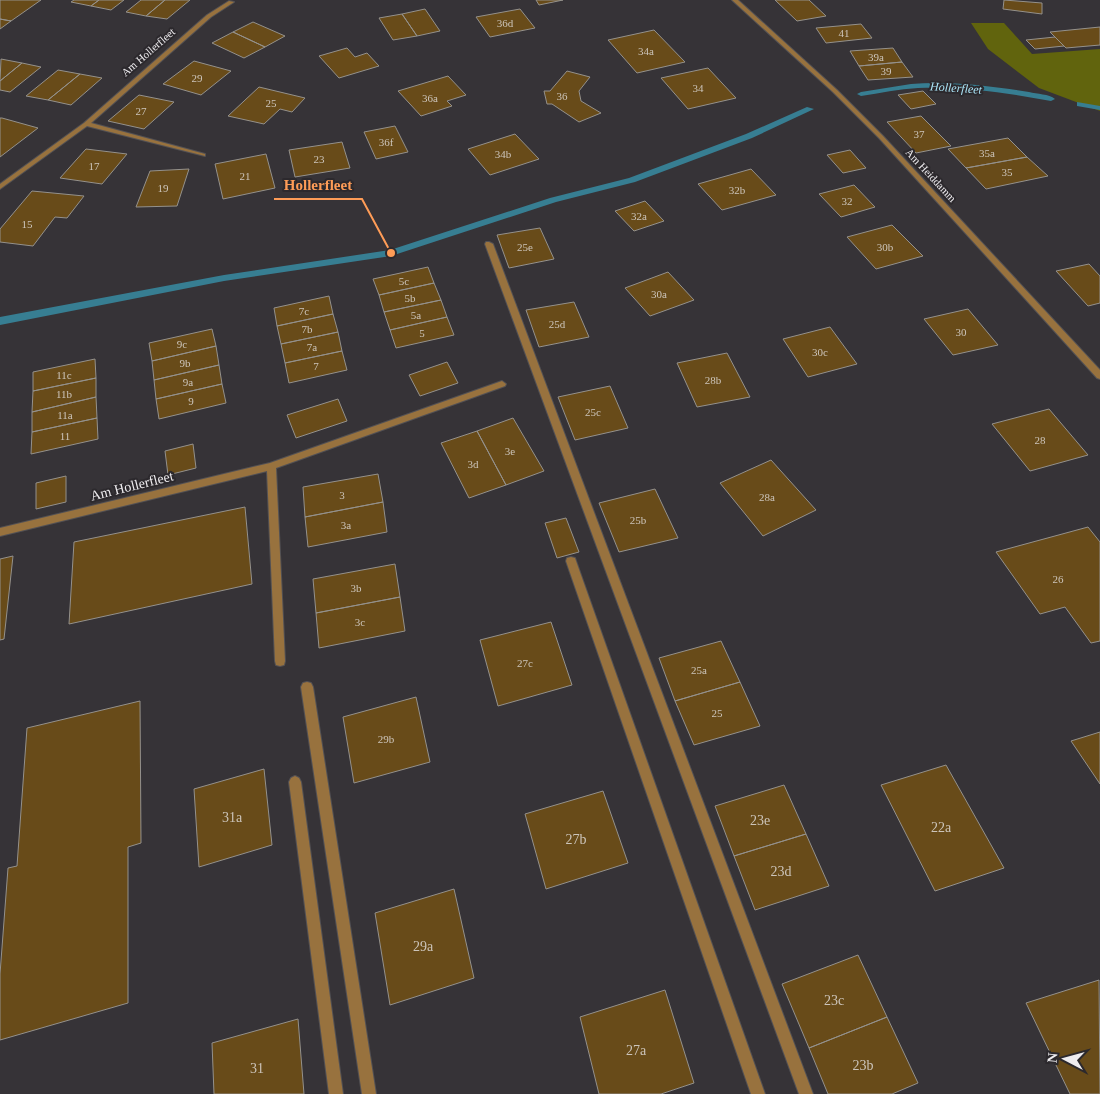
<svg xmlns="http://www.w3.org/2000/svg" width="1100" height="1094" viewBox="0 0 1100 1094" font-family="'Times New Roman',serif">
<rect width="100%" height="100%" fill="#363337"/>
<path fill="#61640d" d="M971,23H1004L1032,54L1100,49V111L1039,88L988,49Z"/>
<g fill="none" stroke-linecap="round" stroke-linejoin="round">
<path fill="#377e92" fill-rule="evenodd" d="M911,84C950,81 990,86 1029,92C1037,94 1049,94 1055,99L1051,101C1007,93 963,86 918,88C899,89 880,93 861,96L857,94L861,92Z
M1077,102L1100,106V110L1077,106Z
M807,107L814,109L752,138L635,182L556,202L391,256L224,281L0,325V317L224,275L390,250L550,198L629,178L746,134Z"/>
</g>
<path fill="#684b19" stroke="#94918c" d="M0,0H41L11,21L0,19Z
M74,0H99L91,6L71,2Z
M99,0H124L111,10L91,6Z
M141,0H165L146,16L126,12Z
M165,0H190L167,19L146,16Z
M536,0H563L539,5Z
M775,0H809L826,16L797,21Z
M1004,0L1042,3V14L1003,9Z
M425,9L440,31L417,36L402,14Z
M520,9L535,28L490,37L476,17Z
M402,14L417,36L393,40L379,18Z
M0,19L11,21L0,29Z
M253,22L285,36L265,47L233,32Z
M861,24L872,38L826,43L816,28Z
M1100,27V45L1066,48L1050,32Z
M654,30L685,62L637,73L608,40Z
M233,32L265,47L244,58L212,43Z
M1055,37L1064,46L1035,49L1026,40Z
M347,48L355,57L367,53L379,66L339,78L319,56Z
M893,48L902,62L859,66L850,51Z
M1,59L22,63L0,81Z
M194,61L231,71L201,95L163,84Z
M902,62L913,77L868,80L859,66Z
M22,63L41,67L10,92L0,90V81Z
M708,68L736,98L688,109L661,78Z
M58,70L80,74L48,100L26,96Z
M567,71L590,77L579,91L581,101L601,113L579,122L552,104H547L544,91H550Z
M80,74L102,78L71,105L48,100Z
M448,76L466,95L447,101L452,106L421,116L398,91Z
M259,87L305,98L292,112L280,109L264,124L228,116Z
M923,91L936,104L911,109L898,95Z
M139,95L174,102L144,129L108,121Z
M921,116L951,146L916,153L887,122Z
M0,118H2L38,128L0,157Z
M395,126L408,152L376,159L364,132Z
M515,134L539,159L490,175L468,149Z
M1008,138L1027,157L966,168L948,149Z
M342,142L350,168L295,177L289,150Z
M86,149L127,154L102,184L60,178Z
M850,150L866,168L843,173L827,155Z
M266,154L275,188L223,199L215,164Z
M1027,157L1048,176L986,189L966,168Z
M189,169L177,206L136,207L150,171Z
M751,169L776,195L722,210L698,184Z
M854,185L875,207L841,217L819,194Z
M32,191L84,196L67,218L55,217L33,246L0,242V229Z
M645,201L664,221L634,231L615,211Z
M892,225L923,256L876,269L847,237Z
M540,228L554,259L509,268L497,235Z
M1089,264L1100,276V303L1088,306L1056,271Z
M428,267L434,283L379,295L373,279Z
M668,272L694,300L650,316L625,288Z
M434,283L441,300L384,312L379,295Z
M329,296L333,314L277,326L274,308Z
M441,300L447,317L390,330L384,312Z
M574,302L589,337L539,347L526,310Z
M968,309L998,345L953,355L924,319Z
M333,314L338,332L281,344L277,326Z
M447,317L454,335L396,348L390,330Z
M830,327L857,364L808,377L783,339Z
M212,329L216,346L152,361L149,343Z
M338,332L342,351L285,363L281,344Z
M216,346L219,365L154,380L152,361Z
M342,351L347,370L289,383L285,363Z
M727,353L750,397L697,407L677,363Z
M95,359L96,378L33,391V372Z
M447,362L458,383L420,396L409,375Z
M219,365L222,384L156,399L154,380Z
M96,378V397L32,412L33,391Z
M222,384L226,403L159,419L156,399Z
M610,386L628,428L575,440L558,397Z
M96,397L97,418L32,432V412Z
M338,399L347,421L296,438L287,415Z
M1049,409L1088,455L1030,471L992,424Z
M97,418L98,439L31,454L32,432Z
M513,418L544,471L506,485L477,431Z
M477,431L506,485L469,498L441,443Z
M193,444L196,468L168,475L165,451Z
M771,460L816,510L763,536L720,483Z
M378,474L383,502L305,517L303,487Z
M66,476V502L36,509V483Z
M655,489L678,538L619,552L599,503Z
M383,502L387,532L308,547L305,517Z
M245,507L252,584L69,624L74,542Z
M566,518L579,552L557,558L545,523Z
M1088,527L1100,542V641L1091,643L1065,607L1040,614L996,552Z
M13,556L4,639L0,640V559Z
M395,564L400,597L316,613L313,579Z
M400,597L405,631L319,648L316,613Z
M551,622L572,685L498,706L480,640Z
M721,641L740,682L675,701L659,658Z
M740,682L760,726L694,745L675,701Z
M416,697L430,762L354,783L343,717Z
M140,701L141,843L128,847V1003L0,1040V974L8,868L17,866L27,728Z
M1100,732V784L1071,741Z
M946,765L1004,868L935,891L881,785Z
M264,769L272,845L199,867L194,789Z
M784,785L806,834L734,856L715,806Z
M603,791L628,863L546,889L525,814Z
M806,834L829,886L755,910L734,856Z
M454,889L474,978L390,1005L375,913Z
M858,955L887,1017L809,1048L782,984Z
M1099,980L1100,1094H1070L1026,1003Z
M665,990L694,1083L661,1094H599L580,1017Z
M887,1017L918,1083L892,1094H828L809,1048Z
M298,1019L304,1094H214L212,1043Z"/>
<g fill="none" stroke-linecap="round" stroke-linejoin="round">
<defs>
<path id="service" d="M486,242H489L493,244L813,1094H799L485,244Z
M571,557L575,558L576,561L765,1094H751L566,561L567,558Z
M307,682L311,683L313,687L376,1094H362L301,687L303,683Z
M295,776L299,778L301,782L343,1094H329L289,782L291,778Z"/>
<path id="minor" d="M732,0H738L837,90L883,136L1100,370V379L1097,378L879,138L833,92Z
M229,1L234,2L211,17L91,123L205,154V156L87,126L0,189V184L84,123L207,15Z
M502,381L506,384L505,386L276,468L285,661L284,665L280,666L276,665L275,661L267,471L0,536V528L270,463Z"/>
</defs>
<use href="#service" stroke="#535154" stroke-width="2"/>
<use href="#minor" stroke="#535154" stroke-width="2"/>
<use href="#service" fill="#98723e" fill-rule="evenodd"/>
<use href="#minor" fill="#98723e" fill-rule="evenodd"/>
</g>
<g text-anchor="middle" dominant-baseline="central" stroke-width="4" stroke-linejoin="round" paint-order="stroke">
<g font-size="11" fill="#ccc4ba">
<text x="505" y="23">36d</text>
<text x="844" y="33">41</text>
<text x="646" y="51">34a</text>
<text x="876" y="57">39a</text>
<text x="886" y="71">39</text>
<text x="197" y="78">29</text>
<text x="698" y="88">34</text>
<text x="562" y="96">36</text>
<text x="430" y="98">36a</text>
<text x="271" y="103">25</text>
<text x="141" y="111">27</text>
<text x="919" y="134">37</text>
<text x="386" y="142">36f</text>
<text x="987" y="153">35a</text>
<text x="503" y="154">34b</text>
<text x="319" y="159">23</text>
<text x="94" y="166">17</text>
<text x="1007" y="172">35</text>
<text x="245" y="176">21</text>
<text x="163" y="188">19</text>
<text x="737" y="190">32b</text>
<text x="847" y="201">32</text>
<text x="639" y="216">32a</text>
<text x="27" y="224">15</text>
<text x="525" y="247">25e</text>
<text x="885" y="247">30b</text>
<text x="404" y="281">5c</text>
<text x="659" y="294">30a</text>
<text x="410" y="298">5b</text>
<text x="304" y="311">7c</text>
<text x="416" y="315">5a</text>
<text x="557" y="324">25d</text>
<text x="307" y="329">7b</text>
<text x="961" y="332">30</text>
<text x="422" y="333">5</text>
<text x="182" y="344">9c</text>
<text x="312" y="347">7a</text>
<text x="820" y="352">30c</text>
<text x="185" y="363">9b</text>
<text x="316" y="366">7</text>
<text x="64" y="375">11c</text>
<text x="713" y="380">28b</text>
<text x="188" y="382">9a</text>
<text x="64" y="394">11b</text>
<text x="191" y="401">9</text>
<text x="593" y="412">25c</text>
<text x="65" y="415">11a</text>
<text x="65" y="436">11</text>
<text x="1040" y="440">28</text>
<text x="510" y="451">3e</text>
<text x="473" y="464">3d</text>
<text x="342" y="495">3</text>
<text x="767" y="497">28a</text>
<text x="638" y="520">25b</text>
<text x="346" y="525">3a</text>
<text x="1058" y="579">26</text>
<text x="356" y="588">3b</text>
<text x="360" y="622">3c</text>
<text x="525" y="663">27c</text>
<text x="699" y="670">25a</text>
<text x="717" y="713">25</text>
<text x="386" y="739">29b</text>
</g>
<g font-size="11" fill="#eeecef" stroke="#2c292d">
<text transform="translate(148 52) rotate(-41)">Am Hollerfleet</text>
<text transform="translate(931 175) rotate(47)">Am Heiddamm</text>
</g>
<g font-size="12" font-style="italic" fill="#a9e2f4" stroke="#2c292d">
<text transform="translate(956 88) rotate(4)">Hollerfleet</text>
</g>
<g font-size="14" fill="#eeecef" stroke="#2c292d">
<text transform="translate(132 486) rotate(-14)">Am Hollerfleet</text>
</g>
<g font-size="14" fill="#ccc4ba">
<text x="232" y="817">31a</text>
<text x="760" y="820">23e</text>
<text x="941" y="827">22a</text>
<text x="576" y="839">27b</text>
<text x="781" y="871">23d</text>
<text x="423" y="946">29a</text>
<text x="834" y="1000">23c</text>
<text x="636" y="1050">27a</text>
<text x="863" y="1065">23b</text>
<text x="257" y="1068">31</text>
</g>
</g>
<path fill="none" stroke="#fe9c57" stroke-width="2" d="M391 253L362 199H274"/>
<circle fill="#fe9c57" stroke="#2c292d" stroke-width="2" cx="391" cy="253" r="5"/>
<g font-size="15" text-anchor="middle" font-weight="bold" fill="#fe9c57" stroke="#2c292d" stroke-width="4" stroke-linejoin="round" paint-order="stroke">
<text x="318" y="190">Hollerfleet</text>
</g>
<g transform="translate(1065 1059) rotate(276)" stroke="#2c292d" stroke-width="4" paint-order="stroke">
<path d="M0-4L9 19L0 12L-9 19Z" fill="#eeecef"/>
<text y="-8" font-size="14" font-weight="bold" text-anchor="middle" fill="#eeecef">N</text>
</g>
</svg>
